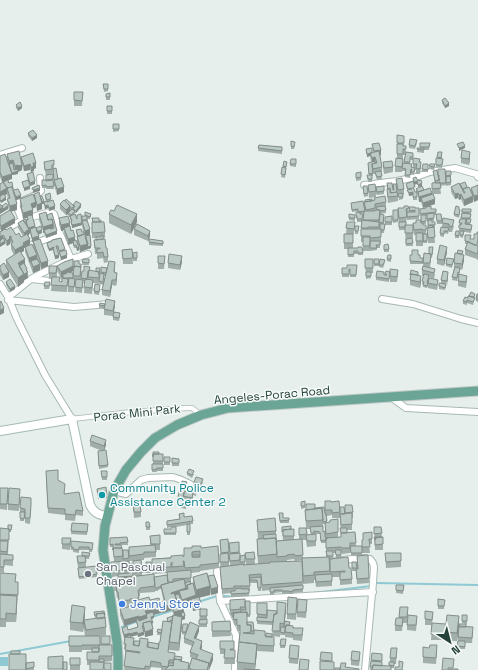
<svg xmlns="http://www.w3.org/2000/svg" width="478" height="670" viewBox="0 0 478 670" font-family="'Space Grotesk',sans-serif">
<rect width="100%" height="100%" fill="#e6efeb"/>
<path fill="#8ec9d4" d="M0,657H8V666H0Z"/>
<g fill="none" stroke-linecap="round" stroke-linejoin="round">
<path stroke="#8ec9d4" stroke-width="2" d="M376,583L478,585
M313,593L371,586
M224,596L237,597
M198,602L217,596
M182,607L193,603
M152,617L174,610
M122,627L138,621
M0,654L71,641"/>
<defs>
<path id="pedestrian" d="M72,419L132,412L186,408H192L201,415"/>
<path id="minor" d="M0,155L22,148
M364,185L397,181L416,177L430,172L455,168L476,174L478,177
M22,220L16,205L18,203L38,194L41,191L40,178
M0,233L22,220L50,212L54,214L60,234L71,259
M33,244L60,234
M31,279L59,282
M0,284L8,297L17,319L45,375L72,419
M86,285L101,286
M8,297L15,292L31,279L42,273L71,259L88,254
M382,299L413,304L461,319L478,323
M8,300L74,307L109,304
M392,398L406,408L478,412
M114,491L126,494L141,480L148,478L173,477L179,479L190,484
M321,562L363,558L370,559L373,563L374,567L373,583L365,670
M228,570L217,571L220,601L236,635L235,670
M220,601L373,592"/>
<path id="secondary" d="M0,431L72,419L90,505C94,513 99,515 107,516"/>
<path id="primary" d="M118,670V658L117,642L103,550L105,526L114,491L126,470L141,452L155,438L177,425L201,415L228,408L478,391"/>
</defs>
<use href="#pedestrian" stroke="#a8b8b2" stroke-width="6"/>
<use href="#minor" stroke="#a8b8b2" stroke-width="8"/>
<use href="#secondary" stroke="#a4bbb3" stroke-width="10"/>
<use href="#primary" stroke="#c2cac8" stroke-width="11"/>
<use href="#pedestrian" stroke="#fff" stroke-width="4.5"/>
<use href="#minor" stroke="#fff" stroke-width="6"/>
<use href="#secondary" stroke="#fff" stroke-width="8"/>
<use href="#primary" stroke="#6aa596" stroke-width="9"/>
</g>
<path fill="#a1aea9" fill-rule="evenodd" d="M103,84L108,89V91L104,92Z
M74,92H83L82,106H74Z
M110,93V100H106V94Z
M442,100L449,106L445,108L442,103Z
M16,105L22,108L18,111L16,108Z
M107,106H112V114H107Z
M113,124H119V131L113,132Z
M28,133L37,138L32,141L28,136Z
M404,136V146H406V152L413,153V158L420,162L421,167L420,174H416V170H415L414,175L411,174V172L410,178L405,177V171H402V168V172H395V166L397,158V143ZM403,155H406L405,157H404V164L403,163ZM410,160H413V167H412L410,164Z
M417,143L415,149L409,148V145Z
M430,143L429,150H424V153L417,152V148H420V147Z
M295,144L294,149H291V146Z
M372,144L381,155L380,156L382,167V172L381,173L382,179L377,180L375,174H373V176H372V182H368L367,175H369L368,165L371,162L370,156L367,157L366,149L373,153Z
M259,145L282,147V154L258,151Z
M438,152L442,155V159L443,162L442,168L436,167Z
M7,154L21,161V157L36,168L34,169V171L31,172L30,170L24,171L22,166V170L18,172V174L12,175V179L8,180L13,190L21,198L16,200L17,210L11,211L15,223L5,229L6,230L21,237L23,236L18,228V223L27,220V218L23,219L20,205V199L34,197V194L40,196L44,204H42V209L37,211L36,205V207L32,209L33,216H32L35,227L42,233L38,234L39,239L48,266L41,269L40,266V270L33,273L25,252V248H24V251L21,252L25,264L27,269L28,278L24,280V282L18,287L9,272V277L3,280L0,275V266L6,267V260L14,255L11,249V242L10,244L7,246L5,243V244L0,232L1,231L0,229V216L9,210L8,207V209L3,212V211V212L0,214V204L2,206L8,205L7,199H8L7,194L5,195L6,200L1,203L0,202V184L3,182H2L0,177V156L7,159ZM30,233L33,243V246L30,244L28,235Z
M461,158H470L469,165L461,163Z
M44,162L54,165V169L64,192L57,195L54,185V180L53,171L52,174L54,189H47L46,188H42V180L46,181V175L44,167Z
M296,162V167L290,166V164Z
M383,162L393,167V172L384,174L383,168Z
M430,164L435,167L434,170L429,169Z
M287,165L286,168L285,178L281,177L283,166Z
M428,167V172H422V169Z
M438,169H445L446,185L440,186L441,194H433L435,204L429,206L431,209H436V215H434V221H432V222H435V228H434L435,243H428L427,233L428,222H427V216H426V224H423V225H426V234H427V243H423V246H416V235H414L413,223H416L421,220L420,209L426,208V207L423,208L421,202H419L418,197V195L416,192V189L424,190L430,188L432,194V183H435V181L433,171L438,176Z
M446,171L451,175V185L446,186Z
M356,173L361,177V180L356,181Z
M27,174L35,184L30,186L27,177Z
M396,179L404,189V195H403V199L399,200L396,185Z
M387,183L393,190V184L397,192L398,196V201L388,203L387,194Z
M406,184L415,190H414L415,192H417V200H413V195L409,196L406,186Z
M368,185L384,191V194L377,195L376,194V197L369,198Z
M478,185V200L474,202L473,199V202L464,206L461,199L459,200L458,198L455,199L451,192V187L460,186L467,187L471,191V188Z
M363,186L368,193V196L364,197Z
M45,195L51,200L55,209L49,211L48,208L45,209L44,205V202L46,201L45,198Z
M374,198L386,202V213L380,214V221L384,215V224H385L384,233H381V243H380V248H377V250L370,251V241V251H363V242H361V229L362,222H357V218H356V212H358V211L352,212L351,203L364,207V202L374,200ZM364,213L363,221H362L363,214H361Z
M65,201L73,205L81,207L76,213H75L74,215L77,218L82,221L85,216V212L91,216L90,219H87L90,235L91,248L88,249V247V249L80,252L79,249V250L77,251L76,248H74L73,243L68,245L64,233V230L61,231L59,224V218L70,226L75,240L77,241V237L76,230L82,232H83L82,225L72,228L70,218L68,215V214L66,215L60,209V204Z
M408,206L409,212V207L415,208H419V219L407,220V214L406,225L413,233V238H412L413,246H406L405,230H399L398,208H404Z
M462,209H471L470,225L472,227L471,233L459,231L460,219H461Z
M393,210H398V222L393,223Z
M459,210L460,213L459,218L454,216V214Z
M39,214L47,215L57,234L46,238L39,220Z
M109,214L137,222L131,234L109,223Z
M349,214L355,215V221L349,220Z
M436,214H441L442,224H437Z
M385,217L392,222V225H385Z
M92,218L99,221L105,232V238H103L108,257V262L104,263L103,258L97,259V254H95L94,240H96V238H92Z
M443,218L454,226L452,232H449V229L448,234L444,233V237L440,236V233L442,227Z
M347,222H355L354,234H353V248H358L362,247L363,255H358V254H354V257H348V249H344V234H346Z
M355,226H359L358,234H355Z
M134,229L150,236L148,241L134,235Z
M464,231L463,238L460,237V235Z
M478,232L477,246H478V260H477V258V259L465,255V249L467,244H465V235L470,239H474Z
M459,234V238H455V235Z
M149,239L163,241V246L149,245Z
M52,240L65,250L67,258L61,260L58,249H57L59,258L55,259L53,250L49,251L47,246V243L52,242Z
M384,245L389,249V252H384Z
M433,247L432,258H431L430,268L435,274L434,279L429,277V278L438,285L437,290L428,288V286L427,288L423,287V284H422L424,276H422V270L423,266L424,253L429,254Z
M132,249L133,264H123L122,250Z
M137,252V261H133V253Z
M447,252L444,266L437,264V259Z
M463,254L464,260L462,270L460,269L459,274L467,281L466,288L458,286V281L459,275H458L457,281L452,280L454,268V263Z
M410,255H418L420,258H423V264H410Z
M158,256H165L164,269H158Z
M391,258V262L387,261V259Z
M73,259V271L70,273H73V279L74,261L79,264H81V280L82,271H100L99,284L93,283L92,294L84,293L85,281H83L82,293L75,292L76,281H75L74,292H68V281L67,292L51,291L52,279H49V266H57V277L60,281L62,282L63,277L61,278L57,271V266Z
M83,259L89,262V265H82Z
M365,259H373V273H371V278L366,279Z
M374,259H379V266H374Z
M454,259L452,268L446,266V264Z
M182,262L180,270L168,268V263Z
M385,262L383,268L379,267V265Z
M357,265L356,277H350V272H349V277H342V268H347Z
M101,267L107,268L115,267V272L117,278L116,286L112,285L110,297L102,295V290L105,276H104L103,285L99,284Z
M386,271L390,272L389,282L376,280V277L384,275H385Z
M398,275L397,282H390V276Z
M410,275H418L421,282L420,288L410,285Z
M448,277L445,290L439,289V286L441,283V280Z
M6,282L15,289L10,292L6,285Z
M45,282L50,285L49,289H44Z
M100,287L99,295L94,294V291Z
M478,290V302L476,301V299L478,294Z
M469,296L475,297L473,305L467,303V305L463,304V301Z
M105,304L115,306L113,316L104,315V309L99,308V305Z
M120,316L119,321L113,320V317Z
M90,441L106,445L104,450L108,465V467L99,469L98,451H102L90,446Z
M153,452L159,454H163V471H157V472H152V464H153Z
M164,457H170V465H164Z
M172,458L179,459V466H172Z
M101,471H107V480H102Z
M187,473L194,474L192,478L187,475Z
M46,476L58,480L65,494L83,511V516L76,515L75,521L65,520V515L48,513Z
M194,482H203L201,487L194,485Z
M187,484L185,491L190,492L197,490L196,496L193,495L192,504L187,503L186,509L181,508V501H178V498L184,493L185,491L180,490V488Z
M0,488L8,494L7,510L0,509Z
M97,489L107,495V498L98,499Z
M20,495L19,511L8,510V504Z
M305,501V508L301,509V502Z
M325,501L331,502L339,501L340,514H345V505L353,512V518H352V530H347V533L355,532L356,546H362V556H351V548L350,553L342,554L341,552V558H336V553H333V558L349,568L352,579V584L340,585V577H332V586L316,587L315,580H314V583L303,584L302,560L295,561L294,559L287,560V561H302L303,592L293,593V594H282V592L274,593V595H270V590L262,591L261,580V591H258L257,583H250V580V591H249V596L231,597V593L222,594L220,559V554H221L220,540L229,552V566L230,565L229,543L239,542L240,558L245,555V565L270,563L258,564L257,548V539H258L257,520L276,531V541L283,540L282,527L291,529H294V540L299,539V528H306L305,510L315,509L325,514ZM332,515V518H340L341,537H338V532L330,522L327,523V516ZM323,524H325V537L323,532ZM306,529H310L311,534L307,535ZM316,534H320L321,543H326V557L303,558L302,540H306L307,547L316,546Z
M133,504L141,512V517L134,518Z
M31,505V510L30,524L25,523V514L24,521H20V508Z
M279,513L283,518H289V523H280Z
M179,514L193,521V524H189H190V535H187V525L176,527V535H164V529H171V527L167,528V521L179,519Z
M146,522L150,527V530H146Z
M72,523L88,524L87,535L71,534Z
M12,525L11,532H9L8,554L13,560V566L4,565V573L0,572V528L8,529Z
M374,527H381L382,537H383V550H375Z
M372,532V544H369L370,553H362V540H363V533Z
M160,535V550H156V557L144,558V560H141L142,565L146,564L151,562V573H142V576L154,577L168,583L167,573L152,574V559L184,556V548H201L219,563V568L200,571V572L191,573V584H193V577L208,576L218,593L211,595L210,592V595L199,598L201,609L193,611L191,603L183,605L185,619L182,620V625L179,651L169,650V646L168,652L182,662L189,666L192,658L190,657V652L192,646L184,643V638L185,635L182,634V632L188,628L199,631L196,639L202,647L201,650L213,660L209,670H161V668L151,667L150,670H124L126,655L125,649H124L125,637L124,638L122,631V628L128,630L138,627L136,622L124,626L120,615V609L134,605V604H130V606L119,607L118,598H117L116,591H114L113,579H118V576L112,577L111,562H114L113,547H110V538L127,537L128,545H121L123,553L128,550L150,545V536ZM129,561H133V577L132,563L130,573ZM155,589V591H158V590L161,589L164,603L150,600H139V596H140V593L155,592ZM166,610V612L172,610L174,616L167,618V621L162,630L158,629L157,635H161L160,642L159,644H148L134,642L127,637L130,636V637L137,635L138,637L144,635V632L145,637L153,635L152,619L154,618V615L161,613V612L162,613L166,612Z
M71,541L93,543L92,552H89V550H79V553L73,552V550H71Z
M62,544H71L70,550L62,549Z
M254,552L255,564L246,565L245,553Z
M90,553L89,559H86V567L97,574V577L79,579L78,568L77,556H82Z
M385,553H401V567L386,568Z
M357,556L369,578V583L357,584L356,571H352V565L356,562L357,569Z
M0,573L16,582L18,591L16,622H6V627H0Z
M404,585L403,594L396,593V590Z
M438,599L445,600L444,609H438Z
M230,600L245,601H250V617H247V622H253L254,634H251L265,637H272L274,643V652L257,651L255,669L260,670H237V662L240,631H237V625H234L233,618H232V615H230Z
M297,603L296,620L287,619V614Z
M307,605L306,618L297,617V612Z
M400,607L408,613L407,623H403L402,631H395V625L399,618Z
M286,608L285,621L303,634L302,641L293,640V638L285,637V632V635H280L281,629L280,637L272,636L273,625L257,624V614L267,609V618L277,611Z
M200,609L207,616V627H199Z
M94,612L106,627V635L99,636L100,645H101V636H110V645H112V661L104,662L90,665H87V652H92V650H82V652H69V636H85L84,629V622L83,632L70,630V622L85,615L84,620L96,619L95,618Z
M467,615V624L462,623V621Z
M433,617L432,623L446,630L445,640H431L432,625H425V619Z
M230,621L231,636L212,637V622Z
M417,621L416,631L407,630V625Z
M459,624L457,641H445V632Z
M459,626L466,627L473,633L472,643H465V649H457Z
M281,639H286L285,648H280Z
M220,641H234V650H235V664H224L225,654H220Z
M437,651L436,664L423,663V657Z
M299,652L298,664L289,663V658Z
M372,653L382,654V666H389V662H390V658L397,654L396,664H394V668H391V670H370Z
M70,658H80V670H70Z
M360,658L359,666L351,665V660Z
M34,662V670H26V663Z"/>
<path fill="#838d89" d="M449,103V106L445,108V106Z
M22,106V108L18,111V108Z
M37,135V138L32,141V138Z
M465,146V148L459,151V148Z
M381,150V155L374,157V151Z
M470,152V158L469,165V159Z
M367,154H370V156L367,157Z
M375,157V163L372,164V158Z
M13,160V165H9V161Z
M33,163H36V168L34,169V171L31,172V167Z
M30,164V170L24,171V166Z
M18,165V170L15,171V166Z
M22,165V170L18,172V174L12,175V179L2,182V177L18,171V166Z
M35,181V184L30,186V183Z
M417,181V184L414,185V182L418,181Z
M422,183V186L418,187V185Z
M30,186V189L24,191V188Z
M64,187V192L57,195V189Z
M7,188V194L0,198V192Z
M40,188V191L33,193V190Z
M413,192V195L409,196V193Z
M432,193V198H421V202H419V197Z
M458,193V198L455,199V194Z
M461,194V199L459,200V195Z
M21,195V198L16,200V197Z
M478,195V200L474,202V196Z
M473,196V202L464,206V200Z
M6,197V200L1,203V201Z
M435,199V204L423,208V203Z
M44,201V204H42V209L37,211V205L41,202Z
M36,202V207L31,209V204Z
M17,204V210L10,212V206Z
M81,204V207L76,213V211Z
M48,205V208L45,209V206Z
M8,206V209L3,212V209Z
M55,206V209L49,211V208Z
M70,206V211L68,213V214L66,215V210Z
M3,207V212L0,214V209Z
M33,210V216L23,219V213Z
M137,214V222L131,234V225Z
M15,218V223L1,231V226Z
M70,223V228H64V230L61,231V225Z
M82,223V225L72,228V225Z
M53,224V230H44V233H43V227Z
M35,226V232L30,229V233L29,234V235L24,238V233L28,228Z
M90,229V235L85,236V231Z
M42,230V233L37,235V232Z
M57,231V234L46,238V235Z
M150,231V236L148,241V236Z
M3,235V241L0,243V237Z
M11,236L10,244L7,246V241Z
M39,236V241H33L32,243V238Z
M75,237V243L73,241V243L68,245V239Z
M30,239V244L24,248V251L15,256V250L23,243Z
M5,241V244L0,247V244Z
M88,244V249L80,252V246Z
M91,246V248L88,249V247Z
M54,247V250L53,248V250L49,251V249Z
M79,247V250L77,251V248Z
M447,247V252L444,266V260Z
M37,255V260L29,262V263V258Z
M59,255V258L55,259V256Z
M67,255V258L61,260V257Z
M464,255V260L462,270V264Z
M182,256V262L180,270V265Z
M25,259V267L21,269L18,263Z
M48,261V266L41,269V263Z
M40,264V270L33,273V267Z
M73,266V271L61,278V272Z
M27,269L28,278L24,280V282L18,287V278Z
M9,272V277L3,280V275Z
M448,272V277L447,286V281Z
M117,273V278L116,286V280Z
M421,276V282L420,288V282Z
M112,280V285L110,297V291Z
M15,286V289L10,292V289Z
M115,301V306L113,316V311Z
M4,308V313L0,315V310Z
M106,440V445L104,451V446Z
M193,493V498L192,504V498Z
M210,586V595L196,598V590Z
M187,587V590L179,591V596L171,598V593Z
M218,587V593L211,595V589Z
M196,595V601L191,599V603L182,606V600Z
M17,596V604L16,622V614Z
M178,603V608L172,605V610L166,612V606Z
M201,603V609L193,611V606Z
M286,603V608L284,629V624Z
M85,607V615L83,632V623Z
M161,608V613L147,616V621L139,623V617L145,611Z
M166,609V612L162,613V610Z
M184,609V615L181,613V616L174,618V612Z
M139,616V621L136,619V622L124,626V620Z
M154,616V618L151,619V617Z
M185,616V619L182,620V625L179,651V643L182,617Z
M459,616V624L457,641V633Z
M199,626V631L194,644V638Z
M153,629V635L145,637V632Z
M137,632V635L130,637V634Z
M144,632V635L138,637V634Z
M130,633V636L124,638V635Z
M202,641V647L200,655V649Z
M257,644V652L255,670V664Z
M213,654V660L209,670V665Z"/>
<path fill="#bbcac4" stroke="#838d89" fill-rule="evenodd" d="M103,84H108V89H104Z
M74,92H83L82,101L74,100Z
M110,93V97H106V94Z
M445,98L449,103L445,106L442,100Z
M20,102L22,106L18,108L16,105Z
M107,106H112V111H107Z
M113,124H119V129H113Z
M33,130L37,135L32,138L28,133Z
M397,135L404,136V143H397Z
M410,139L417,140L415,146L409,145Z
M291,141L295,142L294,147L291,146Z
M463,142L465,146L459,148L457,144Z
M379,143L381,150L374,151L372,144Z
M420,143H430L429,147H420Z
M397,144H403V146H406V149H403V154H397Z
M259,145L282,147V151L258,148Z
M372,148V153L367,154L366,149Z
M417,148H424V150L417,149Z
M462,150L470,152L469,159L461,158Z
M19,151L22,165L18,166V165L15,166L13,160L9,161L7,154Z
M379,151L382,167L373,169L372,164L377,163L375,157L372,158L370,153Z
M406,152L413,153V157H410V162H404Z
M438,152H442L441,158L437,157Z
M33,153L36,163H33L34,166L31,167L30,164L24,166L21,157Z
M5,154L12,174L2,177L0,172V156Z
M396,158L403,159L402,167L395,166Z
M413,158L420,159L419,162H421L420,169L416,168L417,164H413Z
M436,158L443,159L442,165H436Z
M291,159H296V164H290Z
M54,160V165H52V169L45,170L44,162Z
M284,161L287,162L286,167L283,166Z
M375,161V163L372,164V166L373,173L369,174L368,163Z
M392,161L393,167L384,168L383,162Z
M13,163L14,170L18,169V171L12,173L9,164Z
M403,163L412,164L411,167L415,168L414,172H411L412,169H411L410,175H405L406,169L402,168Z
M423,164H428V170L422,169Z
M430,164H435L434,167L429,166Z
M282,167L286,168L285,175L281,174Z
M56,168L58,179L54,180L53,169Z
M438,169H445L446,183H435V181L440,180H439V175H438Z
M437,170L439,180L435,181L433,171Z
M381,171L382,176L377,177L375,172Z
M446,171H451V175L446,176Z
M33,172L35,181L30,183L27,174Z
M361,172V177L356,178V173Z
M53,174V179L46,180V175Z
M367,175H372V179H368Z
M450,176L451,182L446,183V177Z
M416,177L418,181L414,182L413,178Z
M61,178L64,187L57,189L54,180Z
M402,178L404,189L398,190L396,179Z
M8,180L9,183L12,182L13,189L12,187L7,188L3,182Z
M28,180L30,186L24,188L22,182Z
M42,180H46V181L53,180L54,186L47,187L46,185L42,186Z
M421,180L422,183L418,185L417,181Z
M413,181L415,187H413L415,192H417V197H413V192L409,193L407,190L412,189V188L408,189L406,184Z
M3,182L7,188L0,192V184Z
M440,182L441,188L432,189V183Z
M465,182L467,187L463,189L460,184Z
M387,183H392L393,190H394L393,184H396L397,192L391,193L390,189H388Z
M459,183L464,193H465L463,189L469,187L473,196L464,200L461,194L459,195L458,193L455,194L451,187Z
M375,184L376,191L369,192L368,185Z
M39,185L40,188L33,190L32,188Z
M478,185V195L474,196L471,188Z
M363,186H367L368,193L364,194Z
M384,186V191L377,192L376,187Z
M422,186L424,190L418,192L416,189Z
M12,187L17,204L10,206L7,199L10,198L7,188Z
M390,188V193L397,192L398,196L388,197L387,189Z
M430,188L432,193L419,197L418,192Z
M18,189L21,195L16,197L13,190Z
M39,192L42,203L37,205L34,194Z
M50,193L51,199L47,200L45,195Z
M402,193L403,197H399L398,194Z
M4,194L6,197L1,201L0,200V196Z
M33,194L36,202L31,204L33,210L23,213L21,207H22L20,199Z
M433,194L435,199L423,203L421,198Z
M40,196H42L44,201L42,202Z
M385,196L386,202L375,204V208L366,210L364,202L375,200L374,198Z
M66,199L74,206L72,208H70V206L65,201Z
M372,199V201L365,202V200Z
M53,200L55,206L49,208L48,205L45,206L44,202L47,201V202Z
M64,200L70,206L66,210L60,204Z
M76,201L81,204L76,211L73,209L75,206L73,205Z
M363,201L365,211L358,212V209L352,210L351,203Z
M6,203L8,206L3,209L2,206Z
M0,204L3,207L0,209Z
M117,205L137,214L131,225L109,214L111,210L114,211Z
M385,206L386,210L380,211V210H377L376,207Z
M404,206H408L409,208L406,209L407,217L399,218L398,208H404Z
M431,206V209H436V212L420,214V209L426,208V207Z
M456,206L459,207V210H460L459,215L454,214Z
M409,207H415V208H419V216L407,217V212H415V210L410,211Z
M72,209L75,211L71,215L68,213Z
M462,209H471V212H462Z
M10,210L15,218L1,226L0,224V216Z
M375,210H380L379,220H363L364,211H375Z
M393,210H398V220H393Z
M46,212L48,220L52,219L53,224L43,227L39,214Z
M85,212L91,214L90,217L85,215Z
M356,212H360V214H363L362,219H357V216H356Z
M52,213L57,231L46,235L44,230L50,228V229L54,228L52,219L48,220L47,215Z
M434,213V218L427,219V214Z
M462,213L471,214L470,218H461Z
M75,214L77,219V215L81,214L82,223L72,225L71,222L72,221L70,216Z
M349,214L355,215V218H349Z
M380,214L384,215L383,223L379,222Z
M436,214H441L442,221H437Z
M32,215L35,226L28,228L26,220H28L27,216Z
M421,215H426V221L421,222Z
M68,216L70,223L61,225L59,218Z
M82,216H87V220H82Z
M392,216V222H385V217Z
M92,218H99V221L101,220V222H93Z
M443,218L454,220L452,227L449,226V224L442,223Z
M26,219L27,220H26V223H25L23,220Z
M460,219H466L465,224L472,225L471,230L459,228V225H461L462,223H459Z
M467,219H471L470,223H466Z
M23,220L29,229L24,233L18,223Z
M87,220L90,229L85,231L82,221Z
M362,220L379,222V227H368V228H361Z
M416,220H421V223H423V225H426V230H422V229L414,230L413,223H416Z
M428,220H432V222H435V225H428Z
M92,222H104L105,232L92,233Z
M347,222H355L354,229L346,228Z
M399,222H406V225H405V227H399Z
M137,224L150,231L148,236L134,229Z
M380,224H385L384,230H381V229H380Z
M405,225H413V233H405Z
M433,225V227L428,228V226Z
M41,226L42,230L37,232L36,228Z
M70,226L71,231L73,230L75,237L68,239L64,228Z
M355,226H359L358,231H355Z
M11,227L16,235L19,233L21,237L27,234L30,239L23,243L24,245L15,250L11,244L13,242L11,238V236L9,237L10,238L7,241L3,235L0,237V231V232L5,229L6,230Z
M36,227L39,236L32,238L30,229Z
M434,227L435,237L428,238L427,228Z
M441,227L449,228L448,231H444V234L440,233Z
M81,229L82,232H84V234L78,236L76,230Z
M361,229H381V237L370,238V236H361Z
M456,231H459V236L455,235Z
M460,231H464L463,235H460Z
M477,232H478V239L477,245H474L470,243V242L465,241V235H471L470,239H474V234H477Z
M416,233H423V241H416Z
M85,234L88,244L80,246L77,237Z
M344,234H353V243H344Z
M423,234H427V241H423Z
M90,235L91,246L88,247L85,236Z
M101,235H103V239L96,240V237H101Z
M363,237H370V246H363Z
M3,238L5,241L0,244V241Z
M61,238L65,249L59,251L58,246H56L59,255L55,256L53,248H54V247L49,249L47,243L52,241V240Z
M412,238L413,243L406,244V239Z
M40,239L48,261L41,263L33,241Z
M105,239L106,248H107L108,257H104L103,252L97,253V249H100V248H95L94,240Z
M149,239L163,241V244L149,242Z
M76,240L79,247L77,248L76,245L74,246L73,241Z
M370,241H380V245H376L377,248H370Z
M468,242L478,246V251L477,254L465,249Z
M32,244L37,255L29,258L25,247Z
M388,244L389,249L384,250V245Z
M440,245L447,247L444,260L437,259Z
M358,247H362L363,253H358V251H354V254L348,255V248H358Z
M429,247H433L432,255H431V254H429Z
M132,249L133,258L123,259L122,250Z
M66,250L67,255L61,257L59,252Z
M412,250H418V255H420V258H423V262L410,261V255H412Z
M458,250L463,251L462,254L457,253Z
M20,251L25,259L18,263L24,274L18,278L6,260Z
M137,252V258H133V253Z
M424,253L431,254L430,263H423Z
M455,253L464,255L462,264L454,263Z
M169,254L182,256L180,265L168,263Z
M388,255H391V259H387Z
M158,256H165L164,264L158,263Z
M447,258L454,259L452,265L446,264Z
M37,259L40,264L33,267L31,261Z
M73,259V266L61,272L57,266L64,262Z
M83,259H89V263L82,262Z
M365,259H373V268H365Z
M374,259H379V264H374Z
M380,259L385,260L383,265H379Z
M74,261H79V264H81V267L74,266V268Z
M109,261L115,262L114,272L117,273L116,280H112L110,291L102,290Z
M4,263L9,272L3,275L0,269V266Z
M24,263L27,269L26,270L28,272L23,275L24,274L19,266Z
M347,265H357L356,275H350V269H349V274H342V268H347Z
M49,266H57L56,273H49Z
M74,266L81,267L80,276H73Z
M84,266L90,267L89,271H88L87,279L81,278L82,271H84Z
M423,266L435,269L434,273L422,270Z
M101,267L107,268L106,273L101,272Z
M455,267L460,268L459,273L458,272L457,278L452,277Z
M96,268H100L99,274V272L96,271Z
M390,269L398,270L397,277L390,276Z
M89,270L99,272V278L88,277Z
M411,270L418,272V275L411,274V275H410Z
M377,271L384,272V275H387L385,274L386,271L390,272L389,279L376,277Z
M443,271L448,272L447,281L441,280Z
M67,272L73,273V278H63V274H66Z
M366,272H371V276H366Z
M100,273L104,274L103,282L99,281Z
M411,274L421,276L420,282L410,280Z
M424,274L429,275L427,283H428L427,286L423,285L424,282L422,281Z
M459,274L467,276L466,282L458,281Z
M52,277H60L59,281L62,282V278L68,279L67,286L51,285Z
M69,278L75,279L74,287L68,286Z
M429,278L438,280L437,285L428,283Z
M10,279L15,286L10,289L6,282Z
M76,279L83,280L82,288L75,287Z
M85,279L93,280L92,288L84,287Z
M45,282H50L49,286H44Z
M439,283L446,284L445,288L439,286Z
M95,284L100,285L99,292L94,291Z
M471,292L475,294L474,297L469,296Z
M477,294H478V300L476,299Z
M468,296L475,298L473,302L467,300V302L463,301L465,297L468,298Z
M106,299L115,301L113,311L104,309Z
M1,301L4,308L0,310V302Z
M100,303L105,304L104,306L99,305Z
M114,312L120,313L119,318L113,317Z
M92,435L106,440L104,446L90,441Z
M106,450L108,465L99,466L98,451Z
M153,452H159V454H153V457Z
M153,454H163V461H153Z
M164,457H170V462H164Z
M172,458L179,459V463H172Z
M152,464H163V468H157V469L152,470Z
M189,469L194,471L192,475L187,473Z
M58,470V480L65,484L64,494L79,492L83,511L76,510L75,515L65,514V509L48,508L46,471Z
M101,471H107V477H102Z
M196,477L203,479L201,484L194,482Z
M182,481L187,482L185,489L180,488Z
M192,486L197,487L196,493L190,492Z
M106,487L107,495L98,496L97,489Z
M0,488H8L7,504H0Z
M9,488L20,489L19,505L8,504Z
M185,491L193,493L192,498L183,496Z
M179,492L184,493L183,499L178,498Z
M21,497L31,498V505L30,518H25V509L20,508Z
M182,499L187,500L186,506L181,505Z
M305,501V506H301V502Z
M325,501H331V502L339,501L340,512L332,513V510H325Z
M140,503L141,512H134L133,504Z
M306,504H315V509L306,510Z
M345,505H352L353,512L345,513Z
M324,507L325,514H326L327,521L323,522L322,508L315,509V508Z
M340,507H344L345,514H340Z
M322,508L323,520L306,521L305,510Z
M20,512H25L24,519L20,518Z
M184,513V517L192,516L193,521L167,525V521L180,519L179,514Z
M279,513H283V518H289V520L280,521Z
M352,513V524L341,525L340,514Z
M275,518L276,531L258,532L257,520Z
M338,519V532L326,534L325,523L330,522V520Z
M146,522H149L150,527H146Z
M72,523L88,524L87,532L71,531Z
M187,524H190V532H187Z
M8,525H12L11,530L8,529Z
M291,526V529L283,530L282,532V527Z
M323,526V532L325,531V537L328,538H326V540L321,541L320,532L314,531V533H311L310,527Z
M171,527H176V533H164V529H171Z
M374,527H381L382,533L374,534Z
M0,528L9,529V540H0Z
M299,528H306L307,534L299,535Z
M340,528H347V533H341Z
M294,529V536H283V530Z
M355,532L356,543H350V548H342L341,547L326,548V538L341,537V533Z
M372,532V539H369L370,547H362V540H363V533Z
M276,534V540V538L264,539L263,535Z
M316,534V541H307L306,535Z
M160,535V544H151L150,536Z
M127,537L128,542L120,543V544H115V545H121L122,548H113V550V544L110,545V538Z
M374,537H382L375,538V540Z
M383,537V544L375,545V538Z
M62,538H71L70,544H62Z
M276,538L277,554L258,556L257,539Z
M228,539L229,552L221,553L220,540Z
M302,539L303,555L295,556L294,554L287,555V556L277,557L276,541Z
M0,541H8L7,552L0,551Z
M71,541L93,543L92,550L89,549V547H79V550L73,549V547H71Z
M239,542V552L230,553L229,543Z
M155,545L156,552H144V554L129,556V547Z
M192,546H201V548L218,546L219,563L200,565V567L185,568L184,561H183L184,566L172,567V562L171,563V567L152,568V559L171,558V556L183,555V557L184,556V548H192ZM200,551V557H192V552Z
M350,546H362V553H351Z
M113,548H122L123,556L114,557Z
M123,550H128L129,558L123,559Z
M335,550H341V555H336Z
M326,551H333V556H327Z
M82,552L90,553L89,556H82Z
M254,552L255,559H246L245,553Z
M228,553L229,562H220V554Z
M240,553V560L230,561L229,554Z
M385,553H401V561L386,562Z
M0,554L13,555V560H4V567H0Z
M193,555H199V557H193Z
M245,555V562H240V556Z
M368,555L369,578L357,579L356,569H358L357,556Z
M77,556H85L86,562L78,563Z
M329,557L330,571L314,572V575L303,576L302,558Z
M348,557L349,568H351L352,579L340,580V572H345V571L330,572V559Z
M141,560L142,572L133,573V561Z
M129,561L130,570L112,571L111,562Z
M302,561L303,582L262,585L261,574L249,575L250,586H234V588L222,589L220,567L237,565L243,564V565L270,563V562Z
M146,562H151V570L142,571V565L146,564Z
M352,562H356L357,568H352Z
M132,563L133,576L118,577V574L130,573V564Z
M96,566L97,574L79,577L78,568Z
M191,570V578L173,579V582H168L167,572Z
M0,573L16,574L15,582H18V595L0,594Z
M207,573L210,586L196,590L193,577Z
M154,574L155,586L140,588V590H138L139,598L130,599V600L119,601L118,592H117L116,586H114L113,579L120,578L121,586H122L121,578Z
M332,574V581L316,582L315,575Z
M167,575L168,583L161,585V587H158V588H155L154,577Z
M214,575L218,587L211,589L208,576Z
M261,577V588H258L257,580H250V578Z
M184,579L186,588L171,593V594L174,593L178,603L166,606L161,585Z
M190,581L191,584L187,585V587H186L185,583Z
M193,583L196,595L182,600L179,591L188,589L187,585Z
M303,585V589L293,590V591L289,592V591H282V590H274V592H270V588Z
M396,585H404L403,591L396,590Z
M241,588V589H249V593L231,594V591H235V589Z
M179,594L181,603L178,604L175,595Z
M0,595L17,596L16,614L6,613V619H0Z
M149,597L150,600L159,598L161,608L145,611L147,615L139,617V616L124,620L120,609L135,605L134,601Z
M199,597L201,603L193,606L191,599Z
M288,597L297,598L296,614H287Z
M245,599V607H240L241,609L230,610V600Z
M298,599L307,600L306,612H297Z
M438,599L445,600L444,606H438Z
M164,601L166,609L162,610L160,602Z
M245,601H250V615H247V612L233,613L234,616H232V613L241,612V610H246Z
M182,602L184,609L174,612L172,605Z
M277,602L286,603L284,624L280,623V631H272L274,614H277Z
M257,603H267V615L257,614Z
M72,605L85,607L83,623L70,622Z
M400,607H408L407,617H399Z
M200,609H207V616H200Z
M267,610L277,611L276,614H274L273,622L257,621V617L267,618Z
M104,611L105,615L104,613L96,614L97,615L95,616L94,612Z
M425,611L433,612L432,620L425,619Z
M153,612L154,616L151,617L153,623H151V621L143,623V626H142L144,632L138,634L137,632L130,634V633L124,635L122,628L127,626L128,630L138,627L136,619H138L139,621L147,618L146,614Z
M184,612L185,616L182,617L181,613Z
M247,612V625H251V632L243,633L254,634V630L265,631V636L274,637V646L257,645V644L239,642L240,633V625L237,626V619L234,620L233,613Z
M104,613L105,618L97,619L96,614Z
M173,615L182,617L179,643L169,642Z
M408,615L417,616L416,625H407Z
M447,615L459,616L457,633L445,632Z
M462,615H467V621H462Z
M173,616L172,620L168,622L167,618Z
M105,617L106,627L86,630L84,620Z
M396,618H403L402,626L395,625Z
M207,619V624H199V620Z
M151,621L153,629L145,632L143,623Z
M163,621L172,622L168,652L175,653L174,660H169L168,667L161,666V663L151,661L150,667L145,666V669L124,666L126,651L140,653V652L125,650L126,644H124L125,637L134,638L133,645L139,646L140,638L148,639L147,647L158,649L159,642H160Z
M230,621L231,631H212V622Z
M285,621L290,622L289,625H286V627H284Z
M190,622L199,626L194,638L202,641L200,649L213,654L209,665V663L196,659L198,655L190,652L194,642L184,638Z
M247,622H253L254,631H251V625H247Z
M432,623L446,624L445,635L431,634Z
M183,624H188L186,632H182Z
M459,624H466V627H459Z
M286,625L293,626V628H303L302,635H293V633L285,632Z
M459,626L473,627L472,638L458,637Z
M281,627H285V633L280,632Z
M158,629L162,630L161,633L157,632Z
M266,633L272,634V637H266Z
M69,636H100V645H82V646H69Z
M101,636H110V644H101Z
M281,639H286L285,646L280,645Z
M134,641H140L139,646L134,645Z
M220,641H234V649H230V650H235V658H224L225,649H220Z
M458,641H465V647L457,646Z
M148,642L159,644L158,649L148,647Z
M239,642L257,644L255,664L237,662Z
M99,645H112V656H99V660H87V652H99Z
M290,645L299,646L298,659L289,658Z
M430,645H437L436,658L423,657V647L429,648Z
M92,648H99V652H92Z
M391,648H397L396,658H390Z
M11,651H20V654H11Z
M352,651L360,652L359,661L351,660Z
M321,652L332,653V661L320,660Z
M372,653L382,654V661L371,660Z
M9,654H26V670H9Z
M63,656V669H48V657Z
M175,656L182,657L181,662V660L174,659Z
M70,658H80V665H70Z
M192,658L209,663L207,670H193L189,668Z
M443,658L454,659L453,668H448V669H458V670H442Z
M99,659H104V662H99Z
M174,659L181,660V661L189,663L188,670H165L170,665L173,666Z
M300,659L309,660L308,670H299Z
M320,661L334,662V670H320Z
M371,661L382,662V666L373,665V667H370Z
M399,661L403,662L402,670H395V667H399Z
M34,662V667L26,669V663Z
M63,662H67V670H63Z
M90,662H104L103,670H90Z
M389,662H394V666L389,665Z
M104,663H111V670H105V669H104Z
M169,663H173V666L170,665L168,667Z
M341,663H346L345,667L359,669V670H340Z
M373,665L391,666V670H372Z
M335,668H340L339,670H335Z
M244,669L260,670H244Z"/>
<circle fill="#0f9aa8" stroke="#f7fbf9" stroke-width="1.5" cx="102" cy="495" r="4"/>
<circle fill="#6b7280" stroke="#f7fbf9" stroke-width="1.5" cx="88" cy="574" r="4"/>
<circle fill="#3f7fe0" stroke="#f7fbf9" stroke-width="1.5" cx="122" cy="604" r="4"/>
<g text-anchor="middle" dominant-baseline="central" stroke-width="3" stroke-linejoin="round" paint-order="stroke">
<g font-size="12" fill="#24423a" stroke="#f7fbf9">
<text transform="translate(272 395) rotate(-5)">Angeles-Porac Road</text>
<text transform="translate(137 413) rotate(-6)">Porac Mini Park</text>
</g>
<g font-size="12" fill="#0d838f" stroke="#f7fbf9" text-anchor="start">
<text x="110" y="488">Community Police<tspan x="110" dy="14">Assistance Center 2</tspan></text>
</g>
<g font-size="12" fill="#5b616d" stroke="#f7fbf9" text-anchor="start">
<text x="96" y="567">San Pascual<tspan x="96" dy="14">Chapel</tspan></text>
</g>
<g font-size="12" fill="#366cbe" stroke="#f7fbf9" text-anchor="start">
<text x="130" y="604">Jenny Store</text>
</g>
</g>
<g transform="translate(450 642) rotate(144)" stroke="#f7fbf9" stroke-width="3" paint-order="stroke">
<path d="M0-3L7 15L0 10L-7 15Z" fill="#24423a"/>
<text y="-6" font-size="11" font-weight="bold" text-anchor="middle" fill="#24423a">N</text>
</g>
</svg>
